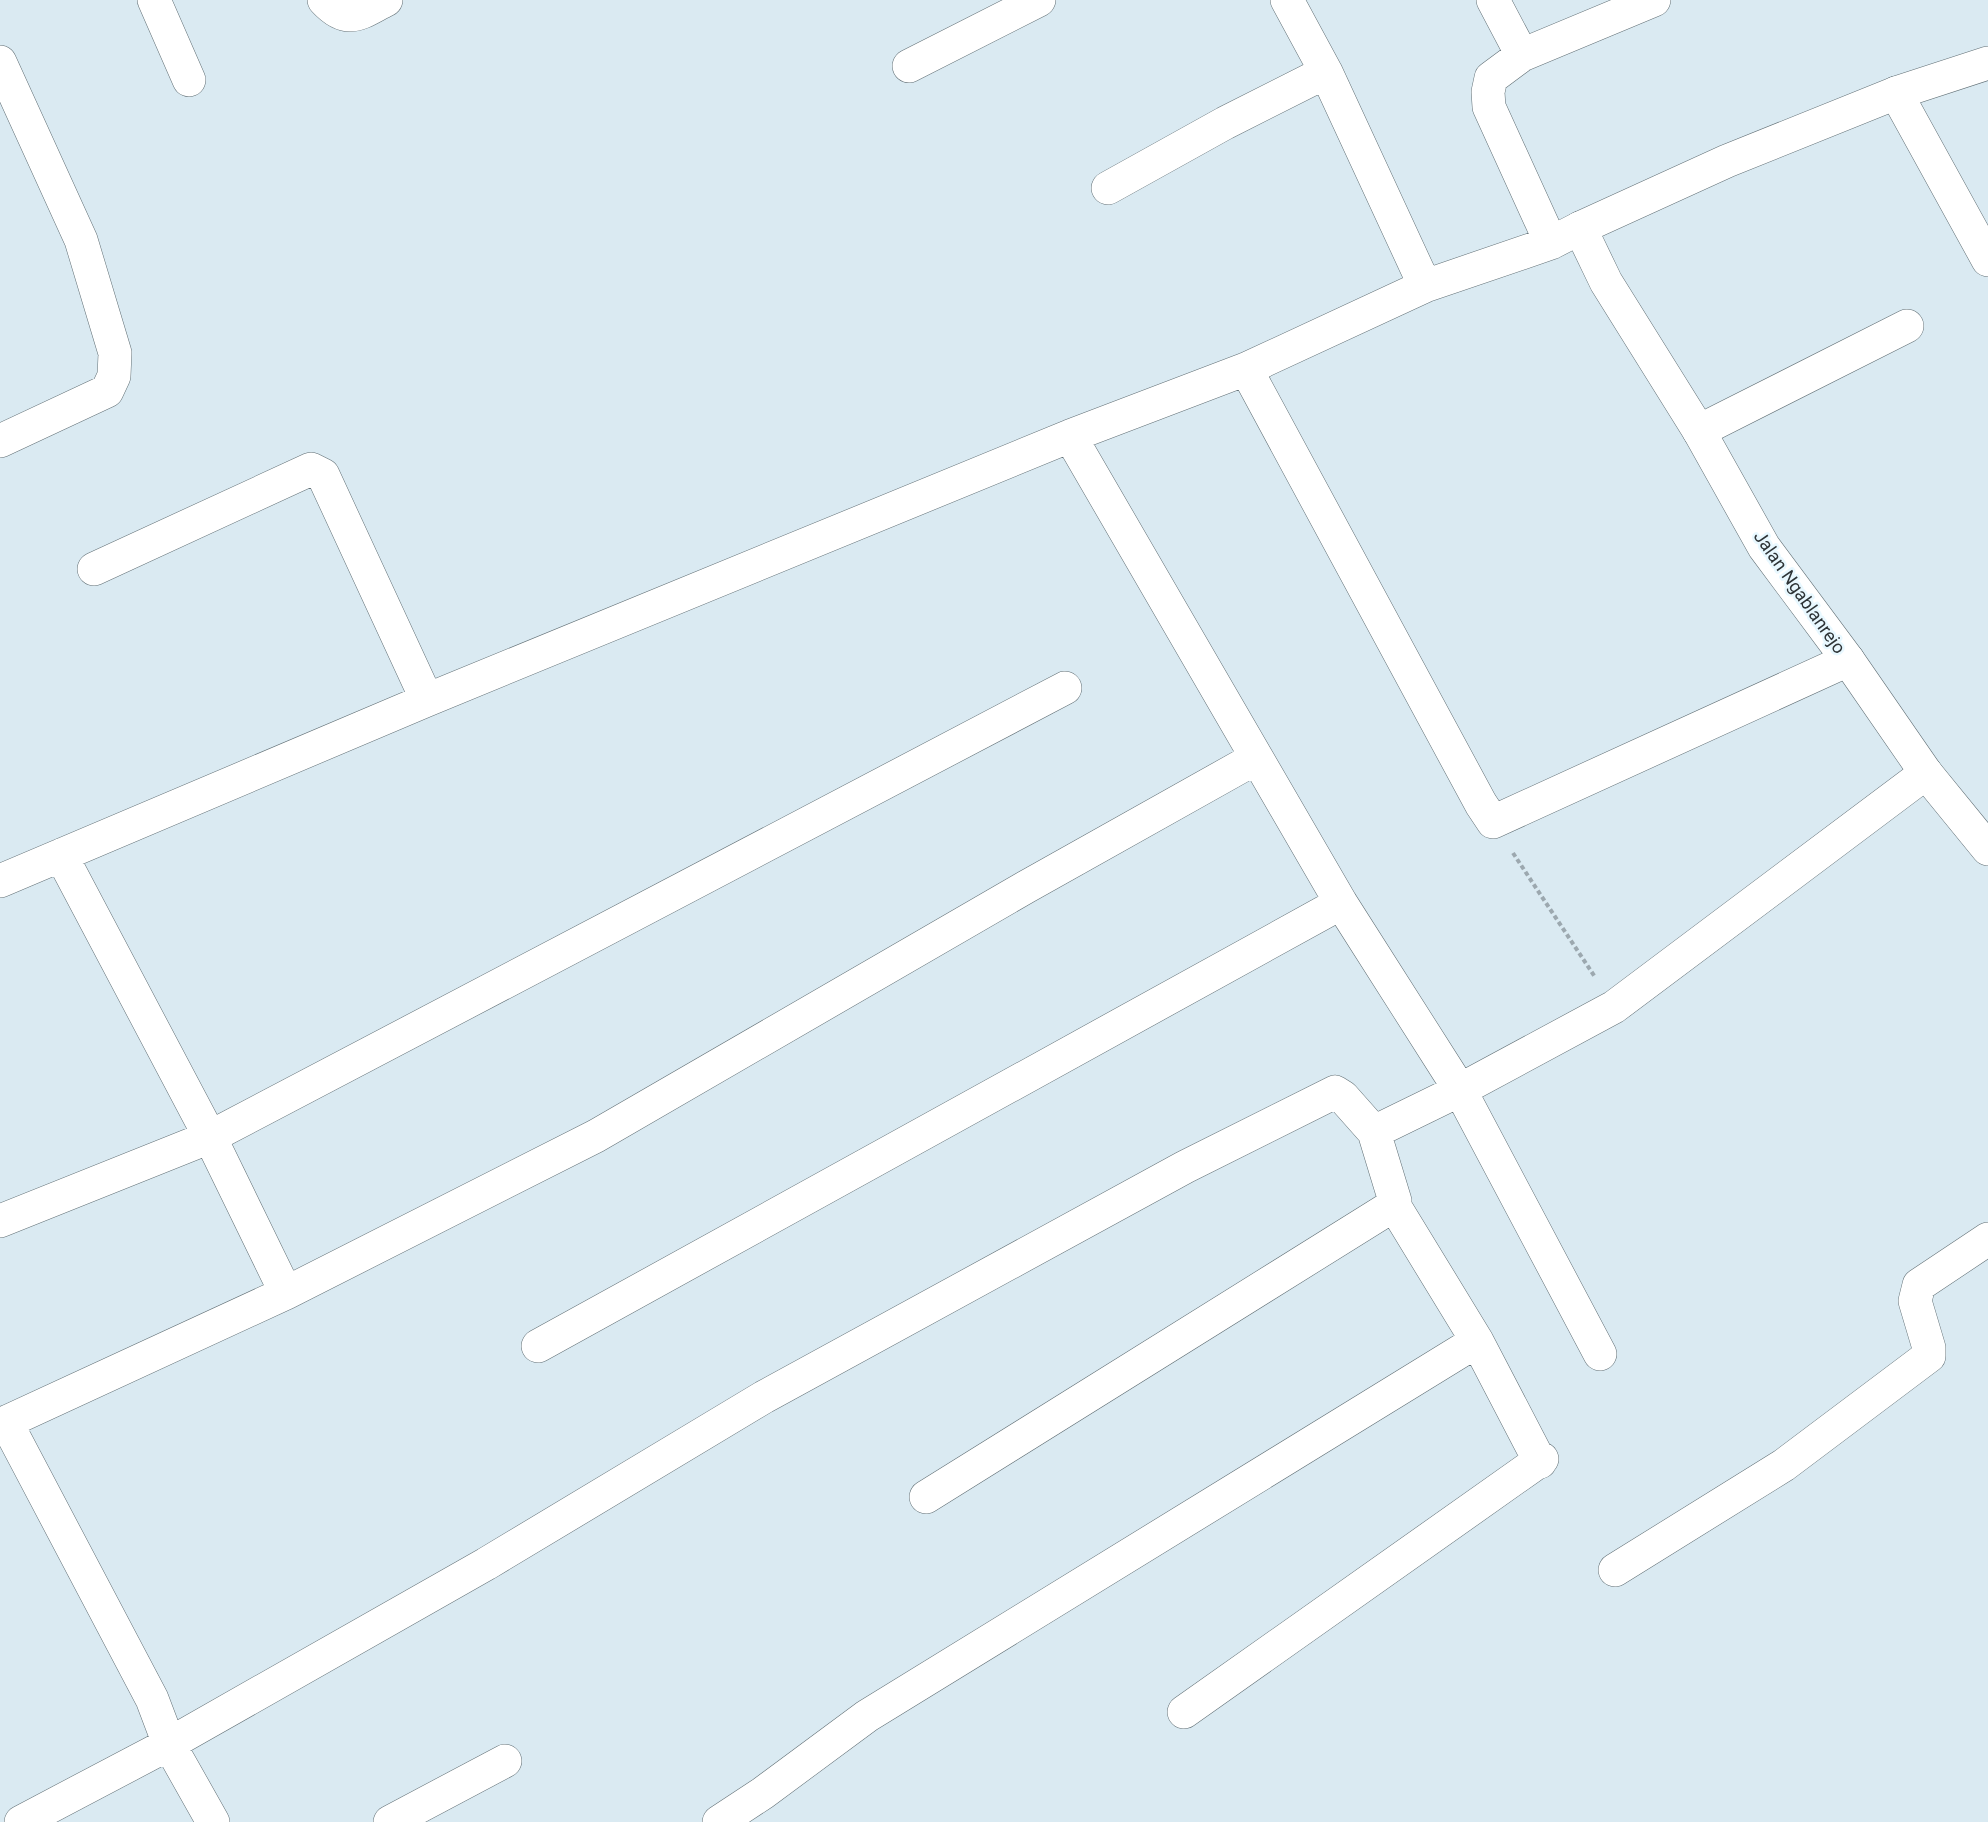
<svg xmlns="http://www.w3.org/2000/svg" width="1988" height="1822" viewBox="0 0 1988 1822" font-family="Roboto,sans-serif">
<rect width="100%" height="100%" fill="#daeaf2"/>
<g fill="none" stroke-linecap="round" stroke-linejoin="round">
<defs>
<path id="minor" d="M154,0L189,80
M324,0C348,26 360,13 386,0
M1287,0L1326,72L1425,286
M1493,0L1522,55L1491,78L1488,92L1489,107L1551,243
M1522,55L1654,0
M0,62L81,240L115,353L114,376L107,391L0,441
M909,66L1039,0
M1896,93L1988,260
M1108,188L1225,123L1326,72
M1246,369L1481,804L1493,822L1848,660
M1699,431L1907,326
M1070,436L1341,903L1460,1090L1600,1354
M94,569L311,469L323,475L427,700
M0,881L427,700L1070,436L1246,369L1425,286L1551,243L1580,228
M1394,1205L1477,1341L1540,1462
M0,1221L210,1137L1065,688
M286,1293L596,1136L1026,887L1256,758
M538,1346L1341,903
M6,1422L152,1699L169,1744L21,1822
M0,1425L286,1293L210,1137L61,855
M926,1497L1394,1205L1395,1201L1374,1132
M1615,1570L1784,1465L1929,1356V1348L1915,1301L1919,1285L1988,1239
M1184,1712L1542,1459
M213,1822L169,1744L486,1564L764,1397L1185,1167L1335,1092L1343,1097L1374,1132L1460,1090L1614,1007L1926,773
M390,1822L505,1761
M719,1822L763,1793L867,1716L1477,1341"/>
<path id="tertiary" d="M1988,63L1896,93L1727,161L1580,228L1606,282L1699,431L1764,547L1848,660L1926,773L1988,849"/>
</defs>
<use href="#minor" stroke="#627076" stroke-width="34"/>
<use href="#tertiary" stroke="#627076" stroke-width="34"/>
<path stroke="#9ca8af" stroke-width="4" stroke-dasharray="4.5 3" stroke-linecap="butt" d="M1513,853L1595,977"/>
<use href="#minor" stroke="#fff" stroke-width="33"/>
<use href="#tertiary" stroke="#fff" stroke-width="33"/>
</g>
<g text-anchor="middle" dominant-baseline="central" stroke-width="5" stroke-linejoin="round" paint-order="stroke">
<g font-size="18" fill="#2e3437" stroke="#e8f8ff">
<text transform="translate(1800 592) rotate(55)">Jalan Ngablanrejo</text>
</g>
</g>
</svg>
